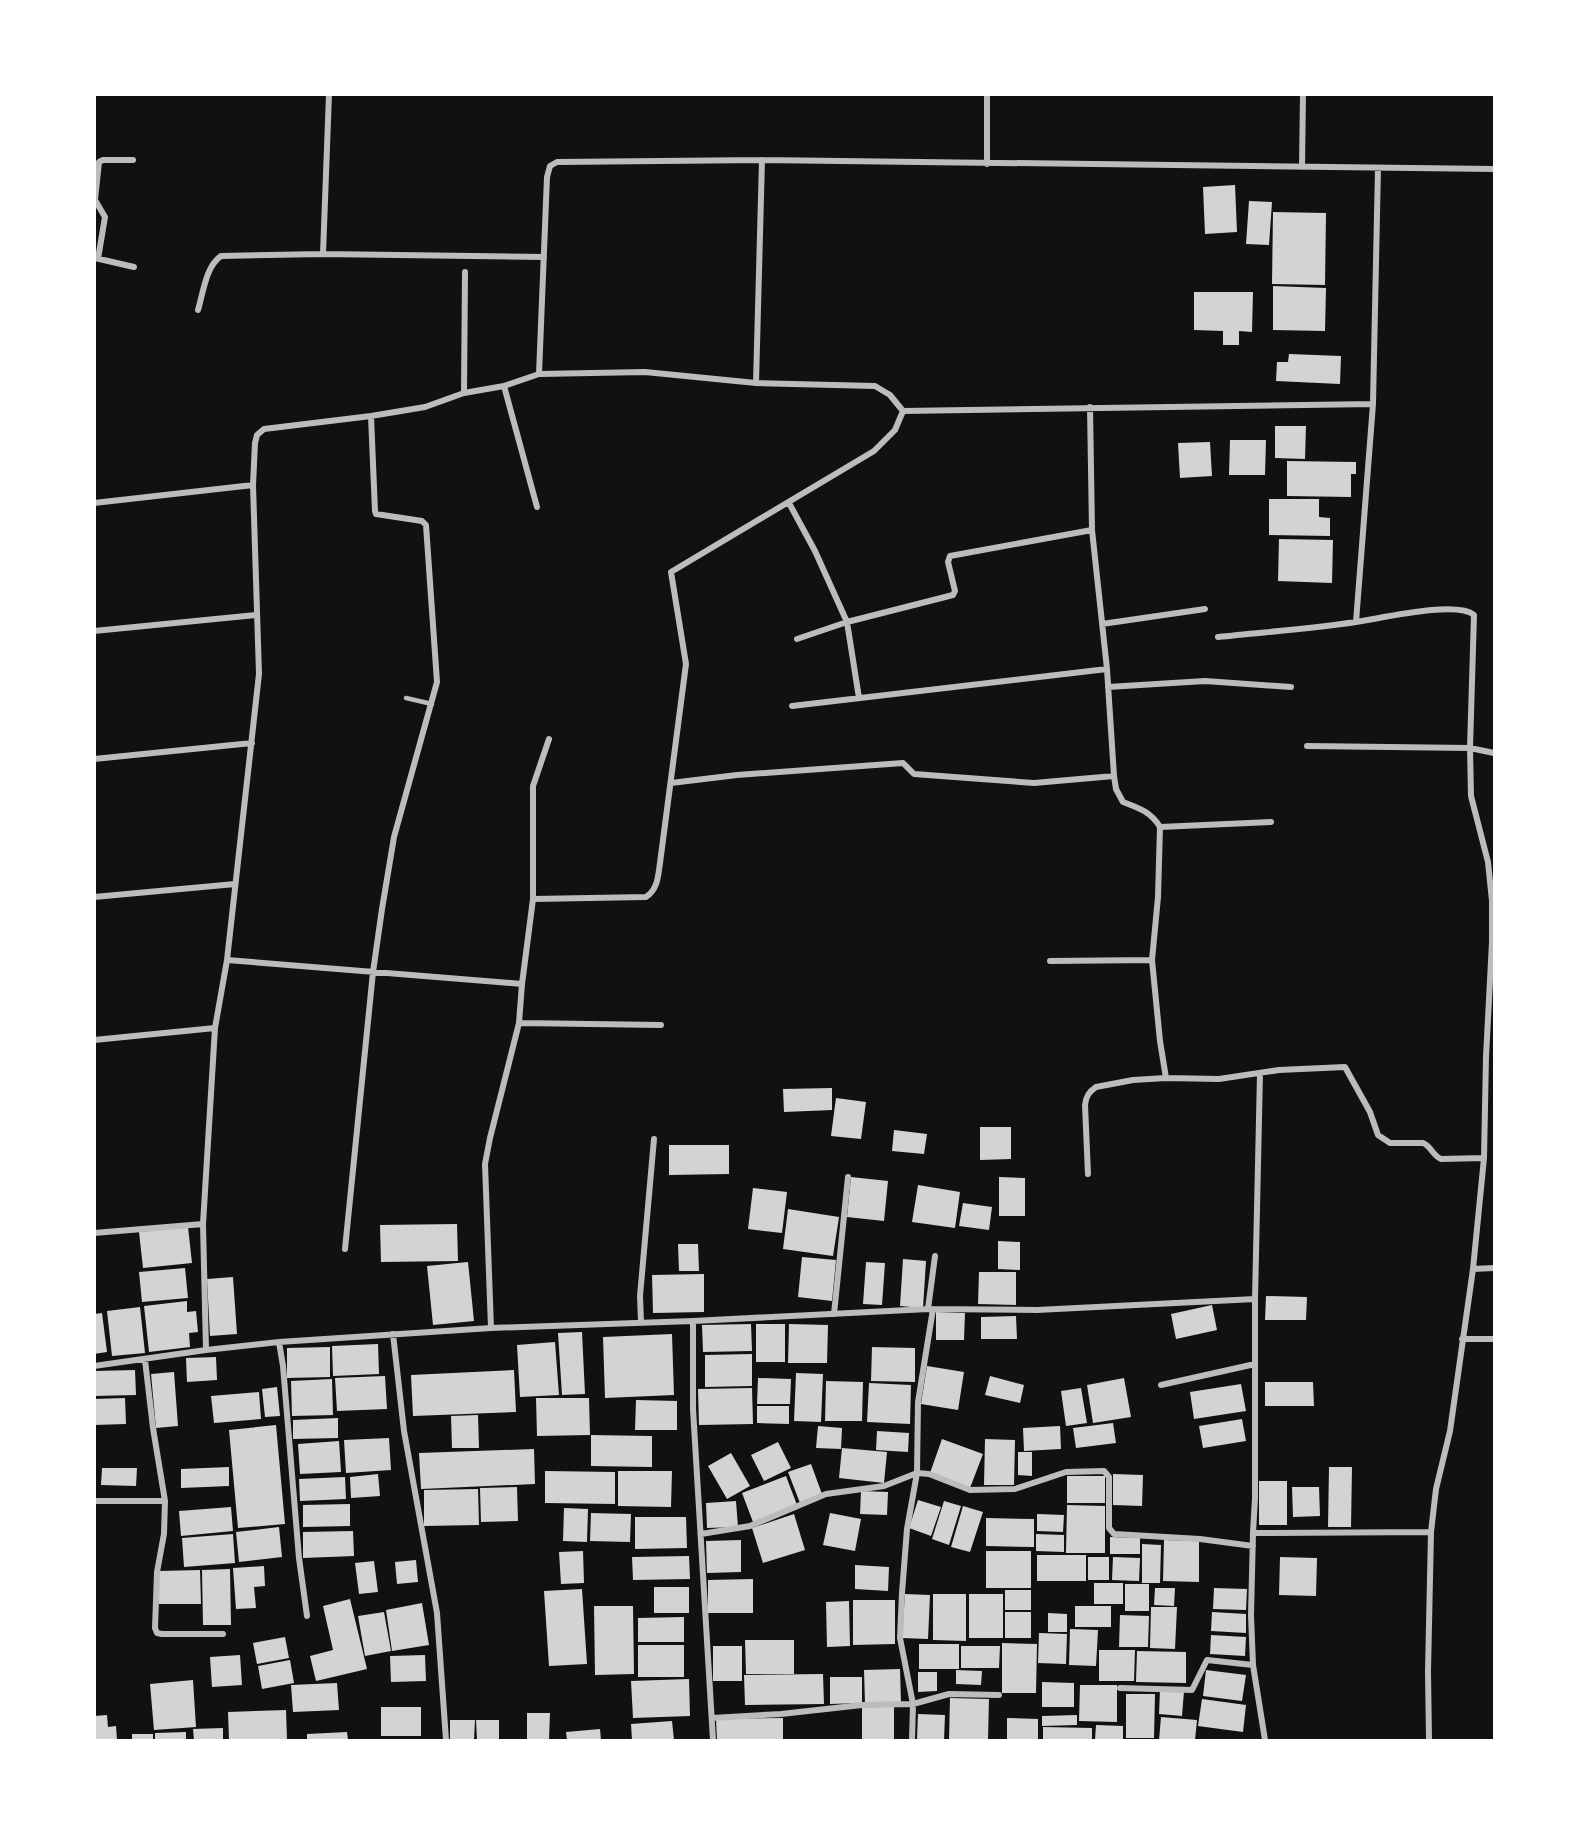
<svg xmlns="http://www.w3.org/2000/svg" width="1589" height="1835" viewBox="0 0 1589 1835" font-family="Raleway,sans-serif">
<rect width="100%" height="100%" fill="#111"/>
<path fill="#d3d3d3" d="M1235,185L1237,232L1205,234L1203,187Z
M1249,201L1272,202L1269,245L1246,244Z
M1273,212L1326,213L1325,285L1272,284Z
M1273,286L1326,288L1325,331L1273,330Z
M1194,292H1253L1252,332L1239,331V345H1223V331L1194,330Z
M1289,354L1341,356L1340,384L1276,381L1277,362H1288Z
M1275,426H1306L1305,459L1275,458Z
M1230,440H1266L1265,475H1229Z
M1210,442L1212,476L1180,478L1178,443Z
M1287,461L1356,462V474H1351V497L1287,496Z
M1269,499H1319V517L1330,518V536L1269,535Z
M1279,539L1333,540L1332,583L1278,581Z
M832,1088V1110L784,1112L783,1089Z
M836,1098L866,1102L861,1139L831,1136Z
M980,1127H1011V1159L980,1160Z
M894,1130L927,1134L924,1154L892,1151Z
M669,1145H729V1174L669,1175Z
M851,1177L888,1181L884,1221L847,1217Z
M999,1177L1025,1178V1216H999Z
M918,1185L960,1192L955,1228L912,1222Z
M753,1188L787,1192L782,1233L748,1229Z
M963,1203L992,1207L989,1230L959,1226Z
M788,1209L839,1217L833,1256L783,1249Z
M457,1224L458,1261L381,1262L380,1225Z
M188,1227L192,1263L143,1268L139,1232Z
M998,1241L1020,1242V1270L998,1269Z
M678,1244H698L699,1271H679Z
M802,1257L836,1260L832,1301L798,1297Z
M903,1259L926,1261L923,1308L900,1306Z
M468,1262L474,1321L433,1325L427,1266Z
M866,1262L885,1263L882,1305L863,1304Z
M185,1268L188,1298L142,1302L139,1272Z
M979,1272H1016V1305L978,1304Z
M704,1274V1312L653,1313L652,1275Z
M233,1277L237,1334L210,1336L207,1279Z
M1266,1296L1307,1297L1306,1320H1265Z
M187,1301V1312L196,1311L198,1332L189,1333L190,1347L149,1352L144,1306Z
M1212,1305L1217,1330L1176,1339L1171,1314Z
M140,1307L145,1353L112,1356L107,1311Z
M936,1312L965,1313L964,1340H936Z
M102,1313L107,1352L94,1354V1314Z
M1016,1316L1017,1339H981V1317Z
M751,1324L752,1351L703,1352L702,1325Z
M756,1324H785V1362H756Z
M789,1324L828,1325L827,1363H788Z
M582,1332L585,1394L562,1395L558,1333Z
M672,1334L674,1395L605,1398L603,1337Z
M555,1342L559,1395L520,1397L517,1345Z
M378,1344L379,1374L333,1376L332,1346Z
M330,1347V1377L287,1378V1348Z
M872,1347L915,1348V1382L871,1381Z
M752,1354V1386L705,1387V1355Z
M216,1357L217,1380L187,1382L186,1358Z
M927,1366L964,1372L958,1410L921,1404Z
M135,1370L136,1395L94,1396V1371Z
M514,1370L516,1412L413,1416L411,1375Z
M174,1372L178,1426L156,1428L151,1374Z
M796,1373L823,1374L821,1422L794,1421Z
M385,1376L387,1409L337,1411L335,1378Z
M990,1376L1024,1385L1020,1403L985,1395Z
M758,1378L791,1379L790,1404H757Z
M1124,1378L1131,1417L1093,1423L1087,1385Z
M332,1379L333,1415L292,1416L291,1381Z
M826,1381L863,1382L862,1421H825Z
M1265,1382H1313L1314,1406H1265Z
M869,1383L911,1385L910,1424L867,1422Z
M1241,1384L1246,1411L1194,1419L1190,1392Z
M277,1387L280,1416L265,1417L262,1389Z
M752,1388L753,1424L699,1425L698,1389Z
M1081,1388L1087,1423L1066,1426L1061,1391Z
M259,1392L261,1419L214,1423L211,1396Z
M125,1398L126,1424L94,1425V1399Z
M536,1398H589L590,1435L537,1436Z
M636,1400L677,1401V1430H635Z
M757,1406H789V1424L757,1423Z
M478,1415L479,1448H452L451,1416Z
M338,1418V1438L293,1439V1420Z
M1242,1419L1246,1441L1203,1448L1199,1426Z
M1113,1423L1116,1443L1076,1448L1073,1428Z
M276,1425L285,1524L238,1528L229,1430Z
M818,1426L842,1428L841,1449L816,1448Z
M1060,1426L1061,1449L1024,1451L1023,1428Z
M877,1431L909,1433L908,1452L876,1450Z
M591,1435L652,1436V1467L591,1466Z
M389,1438L391,1470L346,1473L344,1440Z
M942,1439L983,1454L970,1488L930,1473Z
M985,1439L1015,1440L1014,1485H984Z
M339,1441L341,1472L300,1474L298,1444Z
M778,1442L791,1468L764,1481L751,1455Z
M842,1448L887,1452L884,1483L839,1478Z
M534,1449L535,1484L421,1489L419,1453Z
M1018,1452H1032V1476L1018,1475Z
M731,1453L750,1486L727,1499L708,1466Z
M811,1464L822,1494L800,1503L788,1472Z
M229,1467V1486L181,1488V1469Z
M1329,1467H1352L1351,1527H1328Z
M102,1468H137L136,1486L101,1485Z
M545,1471L615,1472V1504L545,1503Z
M618,1471H672L671,1507L618,1506Z
M378,1474L380,1496L351,1498L350,1477Z
M1113,1474L1143,1475L1142,1506L1113,1505Z
M786,1476L797,1505L753,1522L742,1493Z
M1067,1476H1105V1503H1067Z
M345,1477L346,1499L300,1501L299,1479Z
M1259,1481H1287V1525H1259Z
M517,1487L518,1521L481,1522L480,1488Z
M1292,1487H1319L1320,1516L1293,1517Z
M478,1489L479,1525L424,1526V1490Z
M861,1491L888,1492L887,1515L860,1514Z
M918,1500L941,1507L931,1536L909,1528Z
M736,1501L738,1527L707,1528L706,1503Z
M944,1501L961,1506L949,1545L932,1539Z
M350,1504V1526L303,1527V1505Z
M1067,1505L1105,1506V1553H1066Z
M963,1506L983,1512L970,1552L951,1547Z
M231,1507L233,1531L181,1536L179,1511Z
M564,1508L588,1509L587,1542L563,1541Z
M591,1513L631,1514L630,1542L590,1541Z
M830,1513L861,1519L855,1551L823,1545Z
M794,1514L805,1550L763,1563L752,1528Z
M1037,1514L1064,1515L1063,1532L1037,1531Z
M635,1517H686L687,1548L635,1549Z
M986,1518L1034,1519V1547L986,1546Z
M279,1527L282,1557L239,1562L236,1532Z
M353,1531L354,1556L303,1558V1532Z
M233,1534L235,1563L184,1567L182,1538Z
M1036,1534L1064,1535V1552L1036,1551Z
M1110,1537L1140,1538V1554H1110Z
M741,1540V1572L707,1573L706,1541Z
M1164,1540L1199,1541V1582L1163,1581Z
M1142,1544L1161,1545L1160,1583H1142Z
M583,1551L584,1583L561,1584L559,1552Z
M986,1551H1031V1588H986Z
M1037,1555H1086V1581H1037Z
M689,1556L690,1579L633,1580L632,1557Z
M1088,1557H1109V1580H1088Z
M1113,1557L1140,1558L1139,1581L1112,1580Z
M1280,1557L1317,1558L1316,1596L1279,1595Z
M416,1560L418,1582L397,1584L395,1562Z
M374,1561L378,1592L359,1594L355,1563Z
M855,1565L889,1567L888,1591L855,1589Z
M264,1566L265,1586L254,1587L256,1608L236,1609L233,1568Z
M230,1569L231,1625H203L202,1570Z
M200,1570L201,1604H159V1571Z
M753,1579V1613H708V1580Z
M1094,1583H1123V1604H1094Z
M1125,1584H1149V1611H1125Z
M654,1587H689V1613H654Z
M1155,1588H1175L1174,1606L1154,1605Z
M1214,1588L1247,1589L1246,1610L1213,1609Z
M582,1589L587,1664L549,1666L544,1591Z
M1005,1590H1031V1610H1005Z
M905,1594L930,1595L928,1639L902,1638Z
M933,1594H966V1641L933,1640Z
M969,1594H1003V1638H969Z
M350,1599L367,1669L316,1681L310,1656L333,1650L323,1606Z
M853,1600H895V1644L853,1645Z
M849,1601L850,1646L827,1647L826,1602Z
M422,1603L429,1645L392,1651L386,1610Z
M594,1606H633L634,1674L595,1675Z
M1075,1606H1111V1627H1075Z
M1151,1607H1177L1175,1649L1150,1648Z
M384,1612L391,1651L365,1656L358,1616Z
M1005,1612H1031V1638H1005Z
M1212,1612L1246,1614V1633L1211,1631Z
M1048,1613L1067,1614V1632H1048Z
M1120,1615L1149,1616L1148,1647H1119Z
M684,1617V1642H638V1618Z
M1070,1629L1098,1630L1096,1666L1069,1665Z
M1039,1633L1067,1634L1066,1664L1038,1663Z
M1211,1635L1246,1637L1245,1656L1210,1654Z
M285,1637L289,1658L257,1664L253,1643Z
M745,1640H794V1674H746Z
M1002,1643L1037,1644L1036,1693H1002Z
M919,1644H959V1669H919Z
M638,1645H684V1677H638Z
M713,1646H742V1681H713Z
M961,1646H1000L999,1668H961Z
M1099,1650H1135L1134,1681H1099Z
M1137,1651L1186,1652V1683L1136,1682Z
M240,1655L242,1685L212,1687L210,1657Z
M425,1655L426,1681L391,1682L390,1656Z
M290,1660L294,1683L262,1689L258,1666Z
M900,1669L901,1703L865,1704L864,1670Z
M956,1670L982,1671L981,1685L956,1684Z
M1206,1670L1246,1675L1242,1701L1203,1696Z
M918,1672H937V1691L918,1692Z
M823,1674L824,1704L745,1705L744,1675Z
M830,1677H862V1703L830,1704Z
M689,1679L690,1716L633,1718L631,1681Z
M193,1680L196,1727L154,1730L150,1684Z
M1042,1682L1074,1683V1707H1042Z
M337,1683L339,1710L293,1712L291,1685Z
M1080,1685H1117V1722L1079,1721Z
M1160,1690L1184,1691L1182,1716L1159,1714Z
M1126,1694H1155L1154,1738H1126Z
M950,1698L989,1699L988,1740H949Z
M1202,1699L1246,1705L1243,1732L1198,1726Z
M862,1706H894V1739H862Z
M381,1707H421V1736H381Z
M286,1710L287,1740H229L228,1712Z
M527,1713H550L549,1740H527Z
M918,1714L945,1715L944,1740H917Z
M107,1715L108,1727L116,1726L117,1740H94V1716Z
M1077,1715V1725L1042,1726V1716Z
M1161,1717L1197,1720L1195,1740H1159Z
M783,1718V1740H717L716,1719Z
M1007,1718L1038,1719V1740H1007Z
M450,1720H475L474,1740H450Z
M476,1720H499V1740H477Z
M672,1721L674,1740H632L631,1724Z
M1096,1725L1123,1726V1740H1095Z
M1043,1727L1092,1728V1740H1043Z
M223,1728V1740H194L193,1729Z
M600,1729L601,1740H567L566,1732Z
M186,1732V1740H155V1733Z
M347,1732L348,1740H307V1734Z
M132,1734H153V1740H132Z"/>
<g fill="none" stroke-linecap="round" stroke-linejoin="round">
<path stroke="#bcbcbc" stroke-width="4.5" d="M406,698L432,704"/>
<path stroke="#bcbcbc" stroke-width="6" d="M987,94V164
M1302,167L1303,94
M323,254L329,94
M95,258L134,267
M98,259L105,217L95,200L99,162L103,160H133
M198,310C203,293 206,266 221,256L323,254L544,257
M539,374L547,177L550,166L557,162L762,160L1494,169
M756,383L762,160
M504,386L537,507
M464,393L465,272
M1090,407L1092,530L1107,669L1114,776
M94,503L253,485
M789,503L815,551L847,622L797,639
M1356,622L1373,404L1378,168
M1102,624L1205,609
M94,631L256,615
M1218,637C1264,632 1310,629 1356,622C1379,619 1456,600 1474,615L1470,748L1471,796L1488,862L1492,901V942L1486,1057L1484,1158L1473,1269L1450,1431L1436,1489L1431,1532L1428,1671L1429,1740
M1108,687L1205,681L1291,687
M859,698L847,622L953,595L955,591L948,562L950,556L1092,530
M792,706L1107,669
M1307,746L1470,748L1494,753
M94,759L252,743
M671,783L737,775L903,763L914,774L1034,783L1114,776L1116,789L1123,802C1139,808 1151,812 1160,827
M1160,827L1158,897L1152,960L1160,1041L1166,1078L1219,1079L1279,1070L1345,1067L1370,1112L1378,1135L1390,1143H1423C1431,1146 1432,1155 1441,1159L1484,1158
M1160,827L1271,822
M94,897L235,884
M533,899L646,897C658,889 658,876 660,863L686,664L671,572L874,451L895,430L903,411
M227,960L522,984
M1050,961L1152,960
M519,1023L661,1025
M94,1040L215,1028
M1260,1074L1255,1299V1498L1253,1533L1431,1532
M1088,1174L1085,1105C1086,1096 1089,1092 1096,1087L1133,1080L1166,1078
M94,1233L203,1224
M345,1249L373,972L382,909L394,837L437,682L426,525L422,521L376,514L375,511L371,416
M1473,1269L1494,1268
M928,1309L935,1256
M834,1314L848,1177
M693,1321V1409L713,1740
M641,1322L640,1296L654,1139
M491,1328L485,1164L490,1138L519,1023L522,984L533,899V786L549,739
M393,1334L404,1431L437,1613L446,1740
M1462,1339H1494
M279,1342L283,1366L299,1558L307,1616
M206,1350L203,1224L215,1028L227,960L259,674L253,485L255,443L257,435L264,429L371,416L425,407L464,393L504,386L539,374L645,372L756,383L875,386L890,395L903,411L1373,404
M145,1360L153,1428L165,1501L164,1534L157,1572L155,1628L157,1633L162,1634H223
M94,1366L206,1350L279,1342L491,1328L693,1321L928,1309L1037,1310L1255,1299
M1161,1385L1255,1364
M94,1501H165
M1253,1533L1251,1615L1253,1665L1265,1740
M701,1534L750,1526L826,1494L884,1486L917,1473L929,1474L970,1490L1015,1489L1066,1472L1104,1471L1109,1477V1528L1114,1534L1200,1539L1253,1546
M1120,1688L1192,1690L1207,1660L1253,1665
M712,1718L781,1714L862,1705L913,1704L949,1694L999,1695
M912,1740L913,1704L900,1638L902,1593L907,1529L917,1473L918,1402L933,1309"/>
</g>
<rect width="1589" height="1835" fill="none" stroke="#ffffff" stroke-width="192"/>
</svg>
